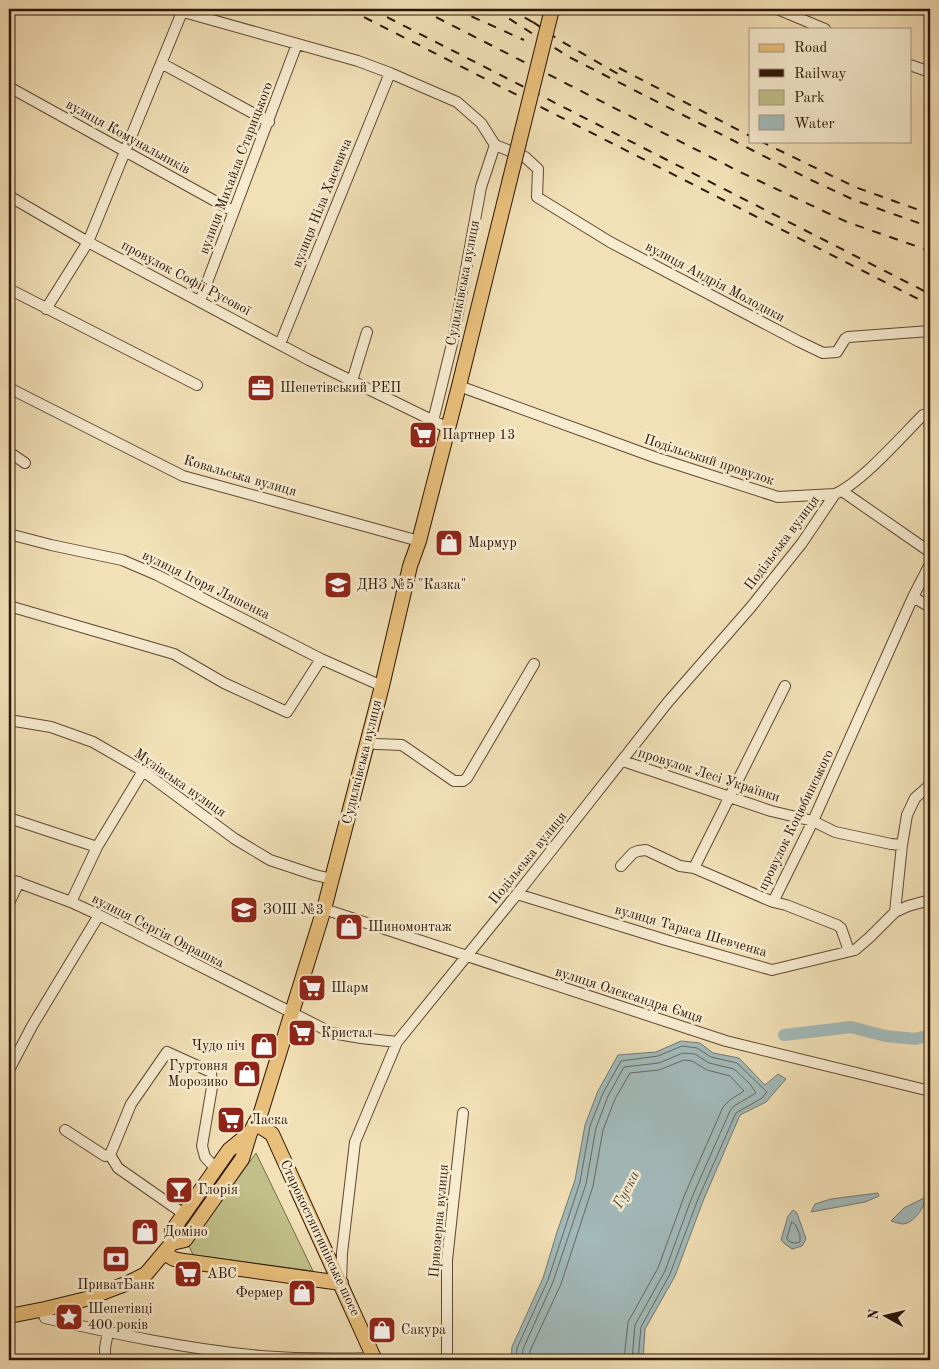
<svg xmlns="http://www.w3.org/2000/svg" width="939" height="1369" viewBox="0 0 939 1369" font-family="'Old Standard TT',serif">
<rect width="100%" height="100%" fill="#f2e0b6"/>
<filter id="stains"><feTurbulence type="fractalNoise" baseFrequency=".004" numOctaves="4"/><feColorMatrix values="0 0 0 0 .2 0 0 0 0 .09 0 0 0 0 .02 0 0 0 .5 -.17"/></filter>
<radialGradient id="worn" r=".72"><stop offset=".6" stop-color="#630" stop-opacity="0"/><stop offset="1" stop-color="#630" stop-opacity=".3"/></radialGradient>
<path fill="#c1c089" stroke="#766a48" d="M256,1153L313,1271L193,1255L189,1246Z"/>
<path fill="#a2baba" stroke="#727872" d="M681,1041L700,1043L713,1053L739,1058L765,1085L778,1074L786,1079L766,1102L740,1115L703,1201L675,1276L645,1329L643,1360H511L512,1347L543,1278L557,1232L575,1180L585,1125L598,1091L618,1055L656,1052Z
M878,1193L879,1196L865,1202L811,1212L815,1204L831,1199Z
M926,1197C925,1207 914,1223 903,1224C900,1224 895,1222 891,1221L904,1208Z
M793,1210L797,1213L806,1239L802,1246L792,1249L785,1244L781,1240L788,1216Z"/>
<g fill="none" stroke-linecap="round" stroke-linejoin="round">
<path stroke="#666860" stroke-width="1" d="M792,1222L795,1224L800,1235V1242C795,1244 790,1243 787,1239Z
M516,1360L517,1348L548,1280L580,1182L590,1126L603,1093L621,1061L658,1056L682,1046L697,1048L711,1057L737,1063L767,1092L762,1098L736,1113L698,1199L670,1274L641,1327L638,1360
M522,1360L523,1349L553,1282L586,1184L596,1128L608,1096L624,1067L659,1063L683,1053L695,1054L709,1063L734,1069L750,1084L756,1093L734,1106L730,1111L692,1197L665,1271L635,1325L632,1360
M529,1360L530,1351L561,1284L593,1186L603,1130L615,1099L630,1073L659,1070L684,1060L692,1061L707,1070L730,1076L744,1091L730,1100L723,1107L685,1194L658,1268L628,1322L624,1360"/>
<path stroke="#a2baba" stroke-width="12" d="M784,1035L851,1027L885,1036L915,1039L930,1035"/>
<defs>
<path id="minor" d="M173,9L358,61L390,73L457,102L481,123L495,145
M777,9L825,29
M161,63L269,122
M910,65L930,72
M9,87L233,211
M495,145L525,157L538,169L537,197L610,242L798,341L823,353L837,352L845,339L848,337L930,331
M9,196L88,242L309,360L448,428
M9,289L197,385
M200,301L297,44
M46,309L88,242L182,12
M280,344L390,73
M352,381L367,332
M459,386L657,458L778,497L835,494C861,483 901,437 923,415H930
M9,388L183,476L419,541
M433,421L453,340L481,187L495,145
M9,452L25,463
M842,491L930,552
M9,534L51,545L122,560L157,575L321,659L382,686
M913,597L930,607
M9,606L174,654L224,683L287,712L321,659
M9,720L51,727L93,742L143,771L235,839L270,860L315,875L332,879
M367,742L377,744L402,745L454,781H463L467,778L534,664
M623,761L771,811L813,821L835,832L891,844L902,845
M9,818L97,847
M621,866L633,853L638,851L646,850L680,866L694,868L773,902L813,821L913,597L930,564
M694,868L785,686
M9,879L71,902L99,915L332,1033L361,1038L397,1042
M517,894L666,940L772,970L855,950L870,937L895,912L908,906L930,900
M71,902L97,847L143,771
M773,902L786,905L837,925L841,928L849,951
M9,903L19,882
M324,909L726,1041L930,1091
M895,912L902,845L907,815L915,798L930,785
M9,1070L32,1026L99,915
M65,1130L105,1156L110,1155
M184,1214L118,1168L110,1155L131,1104L167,1052L211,1072L212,1087L202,1146L205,1157L216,1169
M341,1283L342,1253L355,1142L397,1042L517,894L668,702L751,607L802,543L835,494
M42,1310L45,1318C116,1334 187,1349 260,1356C298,1359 336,1359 374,1358
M105,1360V1348L108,1332
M447,1360V1260L463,1113"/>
<path id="major" d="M255,1123L272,1134L375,1360
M172,1243L185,1240L242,1159L250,1133L261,1112L324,909L382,686L410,566L419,541L459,386L510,179
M172,1243V1231L184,1214L229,1150L250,1133
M164,1253L174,1259L184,1261L341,1283
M9,1316L45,1309L86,1299L128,1283L146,1274L172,1243"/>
</defs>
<use href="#minor" stroke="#5d4832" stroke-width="12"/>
<use href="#major" stroke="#2b1506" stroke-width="16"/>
<use href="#minor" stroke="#f7ebd0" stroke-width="10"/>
<use href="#major" stroke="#e9c07b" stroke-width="14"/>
<path stroke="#2b1506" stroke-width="2" stroke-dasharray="9 9" stroke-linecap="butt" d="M348,9L930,305
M371,9L930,294
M420,9L740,172L847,222L930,251
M455,9L524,40
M494,9L569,57L809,179L854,200L930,227
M509,9L538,25
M533,22L559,40L625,78
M619,68L750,136
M760,141L855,187L930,214"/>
<defs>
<path id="major-bridge" d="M510,179L552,9"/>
</defs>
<use href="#major-bridge" stroke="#2b1506" stroke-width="16" stroke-linecap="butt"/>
<use href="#major-bridge" stroke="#e9c07b" stroke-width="14"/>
</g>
<defs>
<symbol id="office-square" viewBox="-11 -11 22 22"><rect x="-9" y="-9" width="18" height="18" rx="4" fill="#8f2418" stroke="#f7ebd0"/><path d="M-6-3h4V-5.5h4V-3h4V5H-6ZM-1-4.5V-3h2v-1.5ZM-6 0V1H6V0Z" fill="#fff"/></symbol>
<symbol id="supermarket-square" viewBox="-11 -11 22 22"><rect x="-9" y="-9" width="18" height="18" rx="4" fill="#8f2418" stroke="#f7ebd0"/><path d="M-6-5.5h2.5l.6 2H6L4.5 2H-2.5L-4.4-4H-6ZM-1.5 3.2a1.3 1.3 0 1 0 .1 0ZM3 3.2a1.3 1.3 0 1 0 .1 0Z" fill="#fff"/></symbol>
<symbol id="shop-square" viewBox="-11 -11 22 22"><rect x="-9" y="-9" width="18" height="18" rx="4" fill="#8f2418" stroke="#f7ebd0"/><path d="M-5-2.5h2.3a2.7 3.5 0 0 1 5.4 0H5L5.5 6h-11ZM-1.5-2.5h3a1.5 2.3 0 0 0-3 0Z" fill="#fff"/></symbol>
<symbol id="school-square" viewBox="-11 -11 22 22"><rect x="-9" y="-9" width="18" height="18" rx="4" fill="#8f2418" stroke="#f7ebd0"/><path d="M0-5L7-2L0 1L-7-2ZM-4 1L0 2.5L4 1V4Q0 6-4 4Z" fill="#fff"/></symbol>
<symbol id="bar-square" viewBox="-11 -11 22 22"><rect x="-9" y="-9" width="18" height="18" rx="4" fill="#8f2418" stroke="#f7ebd0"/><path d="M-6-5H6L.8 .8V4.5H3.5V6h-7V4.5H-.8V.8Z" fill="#fff"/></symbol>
<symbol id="bank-square" viewBox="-11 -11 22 22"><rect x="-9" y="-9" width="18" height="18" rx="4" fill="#8f2418" stroke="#f7ebd0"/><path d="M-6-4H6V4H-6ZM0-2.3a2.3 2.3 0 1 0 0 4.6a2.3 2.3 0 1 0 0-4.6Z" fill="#fff"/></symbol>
<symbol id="sight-square" viewBox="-11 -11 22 22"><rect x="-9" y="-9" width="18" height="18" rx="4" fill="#8f2418" stroke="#f7ebd0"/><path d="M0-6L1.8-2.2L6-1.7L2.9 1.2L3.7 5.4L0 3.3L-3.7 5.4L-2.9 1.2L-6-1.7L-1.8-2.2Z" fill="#fff"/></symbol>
</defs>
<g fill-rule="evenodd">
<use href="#office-square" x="245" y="372" width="32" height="32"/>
<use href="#supermarket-square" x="407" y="419" width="32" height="32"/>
<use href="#shop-square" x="433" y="527" width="32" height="32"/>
<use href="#school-square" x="322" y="569" width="32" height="32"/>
<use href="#school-square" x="228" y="894" width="32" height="32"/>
<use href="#shop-square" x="333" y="911" width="32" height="32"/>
<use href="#supermarket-square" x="296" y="972" width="32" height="32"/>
<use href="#supermarket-square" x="286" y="1017" width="32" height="32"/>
<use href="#shop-square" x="248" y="1030" width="32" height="32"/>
<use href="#shop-square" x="231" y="1058" width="32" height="32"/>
<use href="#supermarket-square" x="215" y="1104" width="32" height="32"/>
<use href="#bar-square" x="163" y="1174" width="32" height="32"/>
<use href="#shop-square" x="129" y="1216" width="32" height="32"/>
<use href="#bank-square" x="100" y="1243" width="32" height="32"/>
<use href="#supermarket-square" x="172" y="1258" width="32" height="32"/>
<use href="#shop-square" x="286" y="1277" width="32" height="32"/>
<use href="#sight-square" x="53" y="1301" width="32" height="32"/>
<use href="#shop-square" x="366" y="1314" width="32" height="32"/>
</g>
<g text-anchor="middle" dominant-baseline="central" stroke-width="5" stroke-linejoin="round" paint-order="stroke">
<g font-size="14" fill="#2b1506" stroke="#f7ebd0">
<text transform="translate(128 137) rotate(29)">вулиця Комунальників</text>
<text transform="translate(236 168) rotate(-69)">вулиця Михайла Старицького</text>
<text transform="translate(322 203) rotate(-68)">вулиця Ніла Хасевича</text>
<text transform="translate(186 278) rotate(28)">провулок Софії Русової</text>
<text transform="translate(715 282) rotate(28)">вулиця Андрія Молодики</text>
<text transform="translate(463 283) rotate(-79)">Судилківська вулиця</text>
<text transform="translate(709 460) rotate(18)">Подільський провулок</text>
<text transform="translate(240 476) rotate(16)">Ковальська вулиця</text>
<text transform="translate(782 543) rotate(-53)">Подільська вулиця</text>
<text transform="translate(206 585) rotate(26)">вулиця Ігоря Ляшенка</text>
<text transform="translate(362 762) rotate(-76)">Судилківська вулиця</text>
<text transform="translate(709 775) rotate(18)">провулок Лесі Українки</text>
<text transform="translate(180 783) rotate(35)">Музівська вулиця</text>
<text transform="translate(796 820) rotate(-64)">провулок Коцюбинського</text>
<text transform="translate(528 858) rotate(-51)">Подільська вулиця</text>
<text transform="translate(158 931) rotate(27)">вулиця Сергія Оврашка</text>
<text transform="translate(691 931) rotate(16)">вулиця Тараса Шевченка</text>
<text transform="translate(629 995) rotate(18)">вулиця Олександра Ємця</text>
<text transform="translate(439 1221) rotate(-85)">Приозерна вулиця</text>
<text transform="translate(320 1238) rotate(65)">Старокостянтинівське шосе</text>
</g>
<g font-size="14" fill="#2b1506" stroke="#f7ebd0" text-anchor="start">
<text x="280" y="388">Шепетівський РЕП</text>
<text x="442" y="435">Партнер 13</text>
<text x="468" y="543">Мармур</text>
<text x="357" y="585">ДНЗ №5 "Казка"</text>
<text x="263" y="910">ЗОШ №3</text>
<text x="368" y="927">Шиномонтаж</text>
<text x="331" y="988">Шарм</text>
<text x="321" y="1033">Кристал</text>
<text x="245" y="1046" text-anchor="end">Чудо піч</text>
<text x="228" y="1066" text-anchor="end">Гуртовня<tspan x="228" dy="16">Морозиво</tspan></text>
<text x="250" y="1120">Ласка</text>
<text x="198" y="1190">Глорія</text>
<text x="164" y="1232">Доміно</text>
<text x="207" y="1274">АВС</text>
<text x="116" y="1285" text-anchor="middle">ПриватБанк</text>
<text x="283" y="1293" text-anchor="end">Фермер</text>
<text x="88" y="1309">Шепетівці<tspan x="88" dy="16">400 років</tspan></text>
<text x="401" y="1330">Сакура</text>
</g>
<g font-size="15" font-style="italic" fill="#554f45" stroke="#f7ebd0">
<text transform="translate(627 1190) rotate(-62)">Гуска</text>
</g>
</g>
<rect width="939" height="1369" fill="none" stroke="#f2e0b6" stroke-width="30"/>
<rect x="10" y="10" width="919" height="1349" fill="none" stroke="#2b1506" stroke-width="2.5"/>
<rect x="15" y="15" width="909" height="1339" fill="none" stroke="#2b1506"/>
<rect x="749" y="28" width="162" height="115" fill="#f7ebd0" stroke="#a5957f"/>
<rect x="759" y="44" width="25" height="8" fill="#e9c07b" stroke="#a5957f"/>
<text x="794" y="52" font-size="15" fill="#2b1506">Road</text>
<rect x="759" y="69" width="25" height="8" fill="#2b1506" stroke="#a5957f"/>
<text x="794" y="78" font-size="15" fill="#2b1506">Railway</text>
<rect x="759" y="90" width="25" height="15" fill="#c1c089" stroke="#a5957f"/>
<text x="794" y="102" font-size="15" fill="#2b1506">Park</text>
<rect x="759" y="115" width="25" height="15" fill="#a2baba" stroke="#a5957f"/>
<text x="794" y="128" font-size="15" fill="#2b1506">Water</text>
<g transform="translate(886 1316) rotate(278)" stroke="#f7ebd0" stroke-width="4" paint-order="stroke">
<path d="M0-4L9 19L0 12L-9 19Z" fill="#2b1506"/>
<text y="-8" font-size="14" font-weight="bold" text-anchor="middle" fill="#2b1506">N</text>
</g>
<rect width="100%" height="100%" filter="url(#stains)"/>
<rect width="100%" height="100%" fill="url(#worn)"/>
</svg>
